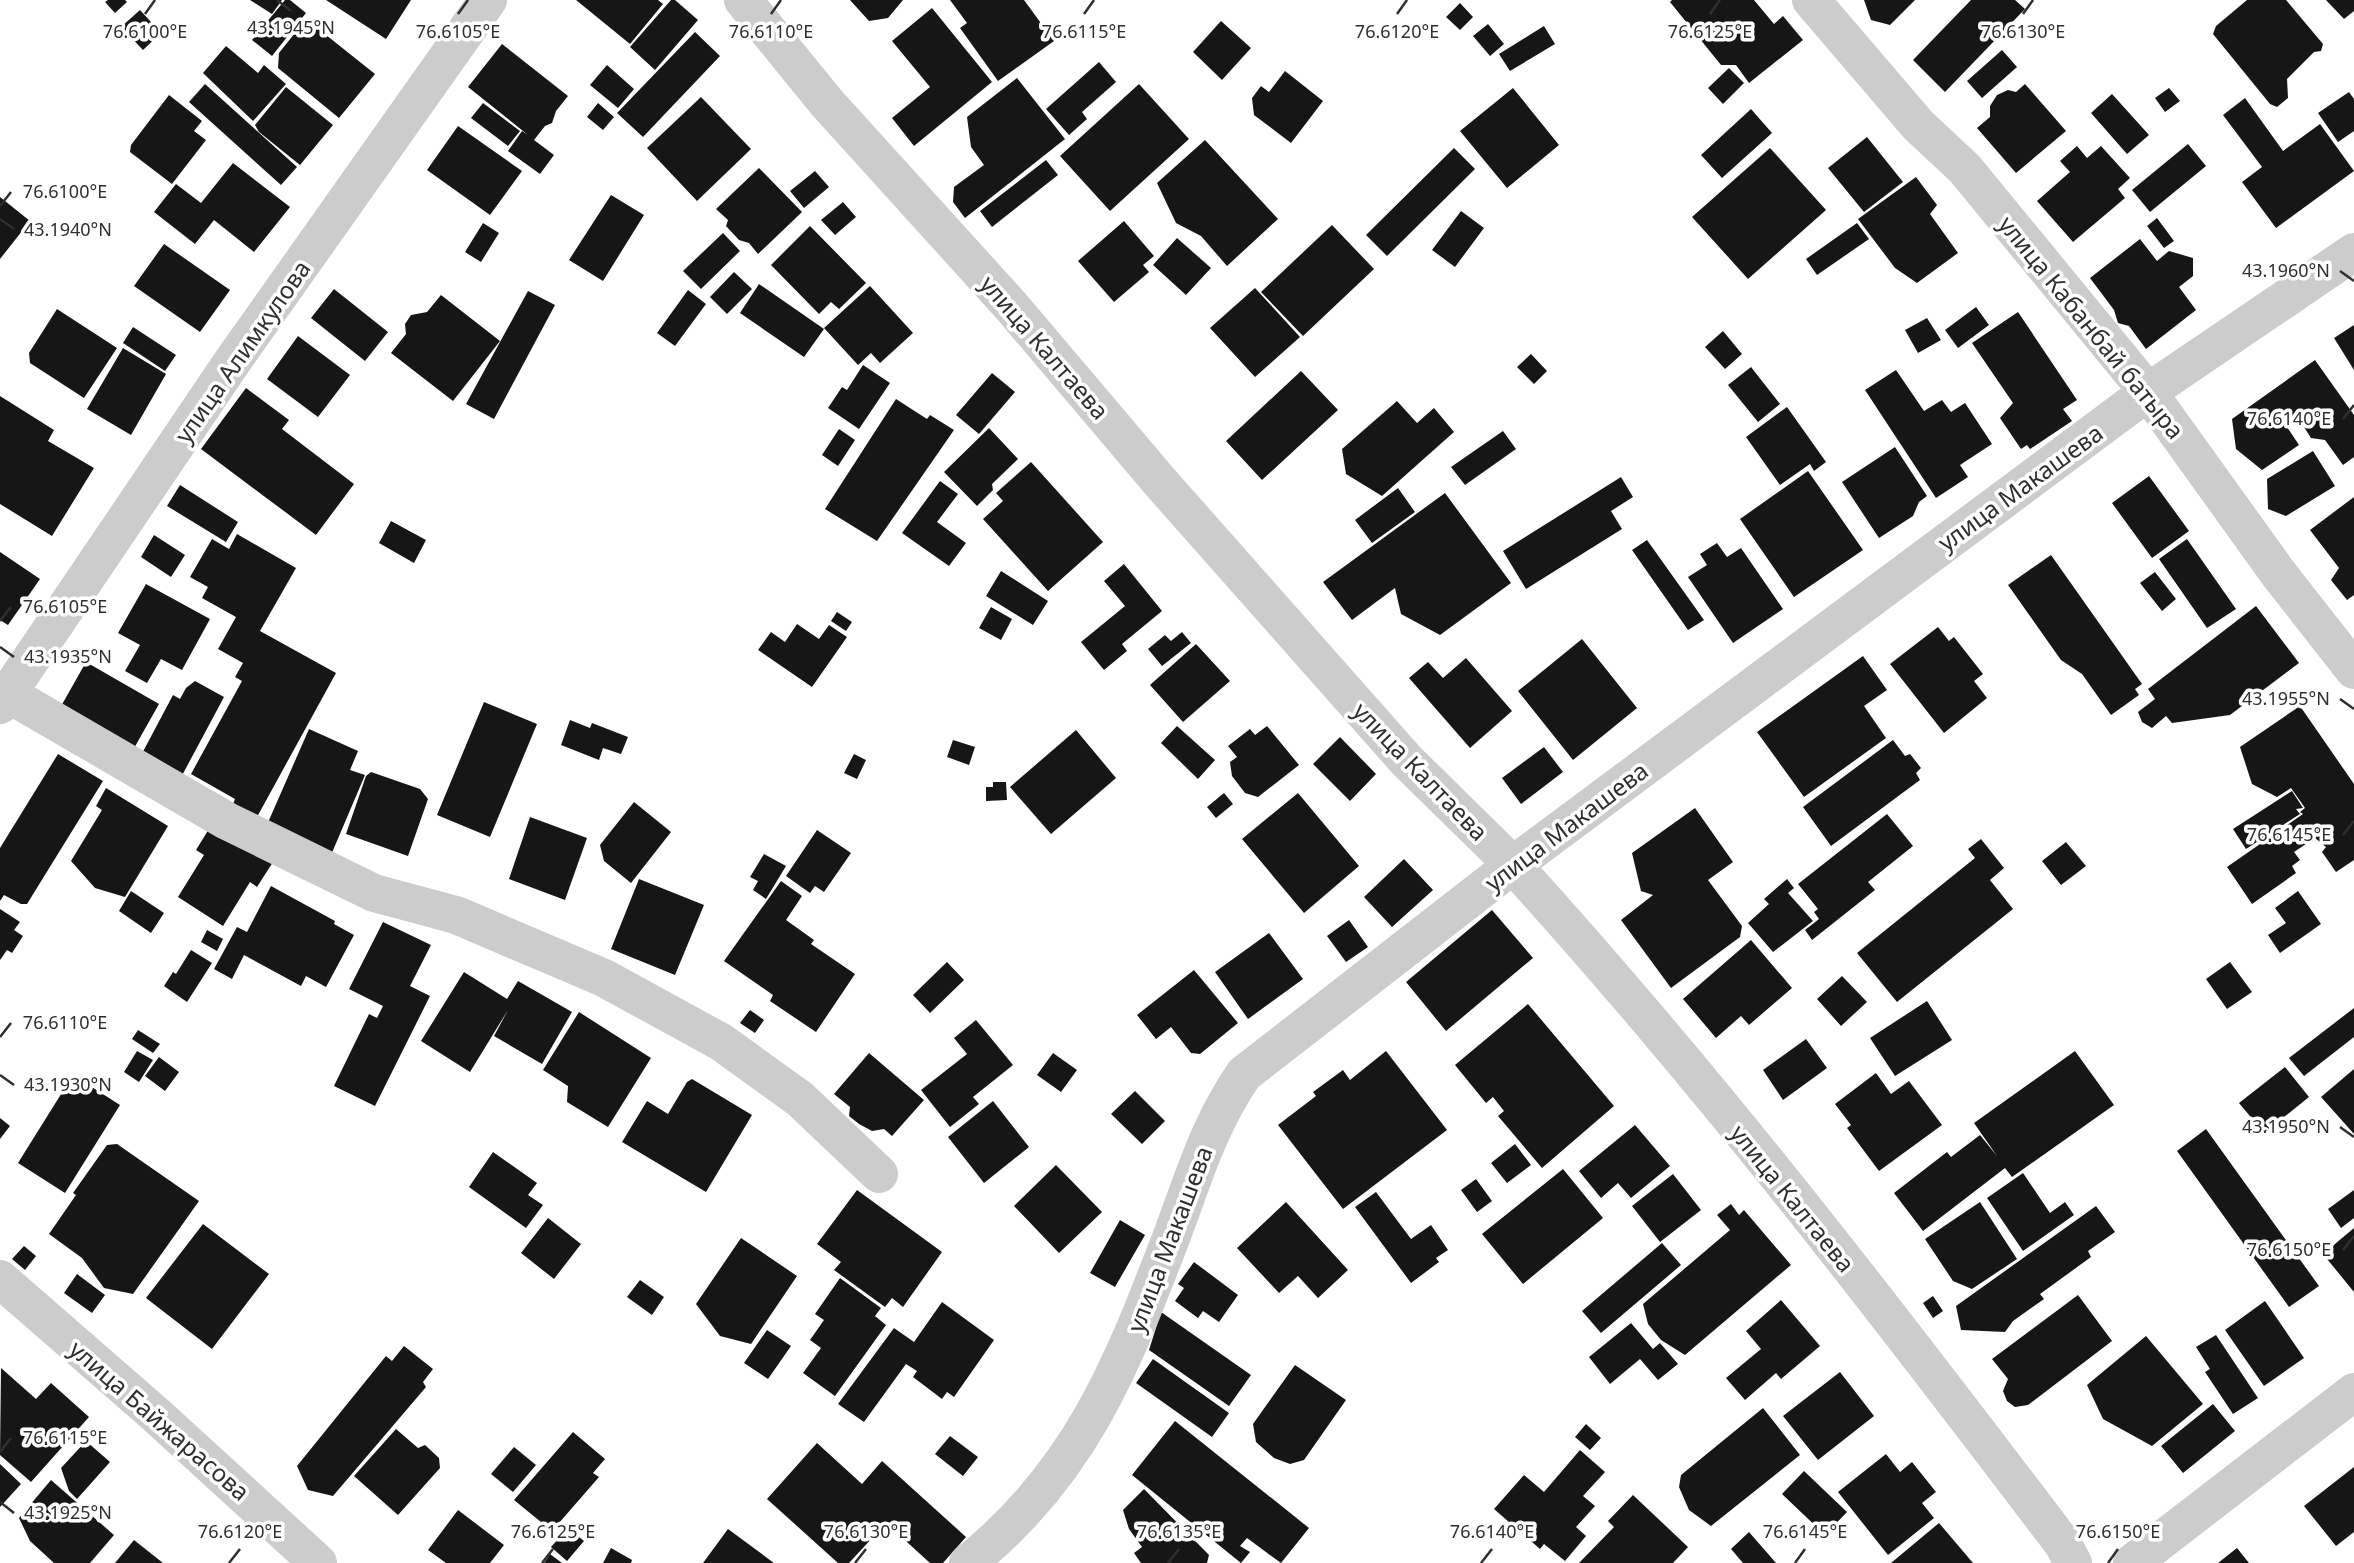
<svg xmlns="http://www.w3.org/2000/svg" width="2354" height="1563" viewBox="0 0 2354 1563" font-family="'Noto Sans',sans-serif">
<rect width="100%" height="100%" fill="#fff"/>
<path fill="#161616" d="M108,0H125L127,2L115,13L105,2Z
M250,0H282L272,14Z
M285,0H290L306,13L272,56L252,40Z
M326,0H411L386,39Z
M576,0H658L663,4L630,44Z
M671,0H675L698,20L655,70L630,47Z
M850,0H903L888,18L869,21Z
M950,0H1024L1054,41L998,81L960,28L967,23Z
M1672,0H1754L1774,24L1783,16L1803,40L1749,83L1736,65H1721L1670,2Z
M1864,0H1915L1890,25L1871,20Z
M1971,0H2015L2025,9L1945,92L1913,60Z
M2247,0H2286L2323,44L2321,51L2314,52L2287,79L2288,98L2277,107L2270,104L2213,34L2216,26Z
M2326,0H2354V11L2344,19Z
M1460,3L1473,17L1460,30L1446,17Z
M932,8L992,82L914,146L892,118L930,87L892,41Z
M140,10L161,33L143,50L121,27Z
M306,19L375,74L339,118L278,68L279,53Z
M1221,21L1251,48L1222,80L1193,52Z
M1488,24L1504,44L1490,56L1473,36Z
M1544,26L1555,44L1510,71L1499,54Z
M695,32L720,56L643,137L617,113Z
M502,44L568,96L556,111L552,123L545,126L534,140L554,155L540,174L508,151L522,131L528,135L468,87Z
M226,46L258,73L264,65L286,84L253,121L203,73Z
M2002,50L2017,67L1982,98L1967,81Z
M1099,62L1116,82L1082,112L1087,119L1069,135L1046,109Z
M607,65L634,89L618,108L590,85Z
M1729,68L1744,83L1723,104L1708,88Z
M1285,71L1323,101L1291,143L1254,115L1252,98L1261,86L1269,92Z
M1017,78L1065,139L965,218L953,202L954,187L984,165L971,147L967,117Z
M205,84L297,167L281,185L189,102Z
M1139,84L1189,139L1110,211L1060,156Z
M2025,84L2066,131L2016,173L1977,128L1990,117V106L1997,95L2008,90L2016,92Z
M286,87L333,125L300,165L259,132L255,125Z
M1513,88L1559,145L1507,188L1460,131Z
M2169,88L2180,101L2165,112L2155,98Z
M2349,92L2354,99V131L2338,142L2318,113Z
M2112,94L2149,135L2127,154L2091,113Z
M169,95L202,121L194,131L206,140L172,184L130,152L131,145Z
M701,97L751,149L697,201L647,148Z
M2245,98L2283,151L2320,124L2354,171L2276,228L2242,182L2262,167L2223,115Z
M483,103L520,131L508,146L471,118Z
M598,103L614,117L603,130L587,117Z
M1751,109L1772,133L1722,178L1701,155Z
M458,126L522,171L490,215L427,170Z
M1867,137L1903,182L1864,212L1828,168Z
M1205,140L1278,219L1227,266L1201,236L1176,223L1157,183Z
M2188,144L2206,166L2150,212L2132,190Z
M2077,146L2087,158L2101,146L2130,178L2118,189L2125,198L2073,242L2037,201L2070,172L2060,161Z
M1454,148L1475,169L1387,256L1366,235Z
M1770,148L1826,210L1748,279L1692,217Z
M1046,160L1058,175L992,227L980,211Z
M233,163L290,207L254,252L214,220L195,244L154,212L176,184L201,203Z
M759,168L802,212L758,254L749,243L739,240L726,226L728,220L716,209Z
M815,171L829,187L804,208L790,191Z
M1916,177L1937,205L1930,214L1958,253L1917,283L1895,268L1858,219Z
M611,195L644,215L603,281L569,260Z
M0,197L30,221L0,259Z
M843,202L856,217L835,235L821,220Z
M1461,211L1484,228L1455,267L1432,250Z
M2157,218L2174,241L2164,248L2147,226Z
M1124,221L1154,256L1143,265L1149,272L1114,302L1078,261Z
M483,223L499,233L481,262L465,252Z
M1857,223L1869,239L1817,275L1806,259Z
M1332,225L1374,269L1303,336L1261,292Z
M810,226L866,283L839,309L831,302L819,314L771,265Z
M723,233L740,251L701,289L683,271Z
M1177,238L1211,268L1186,295L1153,265Z
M2140,239L2157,261L2169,251L2193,258V276L2179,287L2196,310L2146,349L2129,326L2118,323L2114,310L2090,278Z
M164,244L230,290L200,332L134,286Z
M734,272L752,289L727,314L710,297Z
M759,284L824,329L804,357L740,313Z
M870,286L913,333L880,363L871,353L858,365L824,328Z
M1255,288L1300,337L1255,377L1210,328Z
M334,289L388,332L365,361L311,318Z
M688,290L706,304L675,346L657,333Z
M528,291L555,305L494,419L466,404Z
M441,295L500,341L453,401L391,353L406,334L405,324L411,315L427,312Z
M1976,307L1989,325L1958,348L1945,330Z
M57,309L117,348L84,398L30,363L29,353Z
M2018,312L2077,400L2063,409L2072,421L2030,449L2027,445L2021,449L2000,418L2013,403L1972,343Z
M1927,318L1941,340L1918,353L1905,330Z
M2354,325V370L2334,338Z
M133,327L176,355L165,371L123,343Z
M1723,331L1742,354L1725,369L1705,347Z
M298,336L350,375L318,417L267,379Z
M123,348L166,374L131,435L87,409Z
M1531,354L1547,371L1534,384L1517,367Z
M2315,360L2354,415V457L2343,465L2325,440L2311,438L2299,419L2287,427L2299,445L2262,470L2236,449L2232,419Z
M863,365L890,383L859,429L828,408L842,387L847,390Z
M1751,367L1780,404L1758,422L1728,385Z
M1896,370L1924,411L1942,400L1951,412L1965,403L1992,444L1960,465L1968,477L1936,498L1865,390Z
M1301,371L1338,410L1262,480L1226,441Z
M992,373L1015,392L979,434L956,415Z
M246,388L289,420L282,429L354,484L316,535L201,449Z
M0,396L54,430L48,441L94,468L52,536L0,504Z
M896,399L927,419L930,415L954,430L877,541L825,509Z
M1397,401L1417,423L1434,408L1454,432L1382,496L1346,474L1342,449Z
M1787,407L1826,462L1814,471L1810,464L1780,485L1746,437Z
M989,428L1018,459L992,484L993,490L977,506L944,472Z
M839,429L855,440L838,466L822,455Z
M1503,431L1516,449L1465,485L1451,467Z
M1895,447L1927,496L1919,502L1913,516L1879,538L1842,482Z
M2313,451L2335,486L2286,516L2268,509L2267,479Z
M1031,462L1103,542L1048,591L983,519L1003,501L996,493Z
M1808,471L1863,550L1794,597L1740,519Z
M2149,476L2189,531L2152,558L2112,503Z
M1621,477L1633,497L1611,511L1622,529L1526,589L1503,551Z
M940,481L958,494L937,522L966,543L949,566L902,533Z
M180,485L238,522L226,542L167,506Z
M1398,488L1415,512L1372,543L1355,520Z
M1445,493L1511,583L1440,635L1401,614L1395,588L1352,620L1323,582Z
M2354,497V595L2347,600L2331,580L2339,568L2310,530Z
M391,521L426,540L414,563L379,543Z
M237,534L296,568L260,631L336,673L257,817L233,804L235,799L191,774L242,681L235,677L243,663L218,649L236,617L202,598L208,587L190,577L212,539L229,549Z
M154,535L185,555L171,577L141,557Z
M2187,539L2236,609L2207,628L2159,559Z
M1647,540L1704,620L1688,630L1632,550Z
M1717,543L1727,557L1741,548L1783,609L1733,643L1688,577L1707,565L1700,554Z
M0,552L40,579L8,625L0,620Z
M2051,555L2142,684L2135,689L2139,695L2111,715L2082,674L2061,660L2008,585Z
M1124,564L1162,611L1122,644L1127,651L1104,670L1081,642L1125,606L1104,581Z
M1001,571L1048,601L1033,625L986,596Z
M2155,572L2176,599L2162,611L2140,583Z
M146,584L210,619L182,670L161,659L147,683L125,671L140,645L118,633Z
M2256,606L2299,663L2230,715L2172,723L2166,716L2152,728L2142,722L2138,712L2155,699L2148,689Z
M991,607L1012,619L1001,640L979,628Z
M837,612L852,622L846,631L831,621Z
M797,624L819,639L829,625L847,637L812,687L758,650L771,632L785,642Z
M1938,627L1949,641L1954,637L1983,674L1974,681L1987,698L1944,733L1890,664Z
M1182,632L1191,643L1162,666L1148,649L1165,635L1171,641Z
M1582,639L1637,708L1573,760L1518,691Z
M1196,644L1230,681L1183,722L1150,685Z
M1863,656L1887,690L1864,706L1886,738L1804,797L1757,732Z
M1466,658L1512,711L1470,748L1409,678L1428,662L1443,678Z
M86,662L159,704L133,750L60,708Z
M195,681L224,697L178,783L138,761L173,695L180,699L186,688Z
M484,702L537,724L490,837L437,815Z
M2300,706L2354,784V860L2336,872L2322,852L2326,847L2315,838L2294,852L2300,860L2292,866L2296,873L2252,904L2227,867L2303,814L2300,812L2305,808L2291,788L2277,797L2252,784L2240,747Z
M570,720L590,728L592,723L628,737L621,754L603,748L599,760L561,745Z
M1177,726L1215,760L1198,779L1161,743Z
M1267,726L1299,765L1258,797L1245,793L1232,776L1230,762L1237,757L1228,746L1250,729L1255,735Z
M309,729L358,751L350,770L365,775L331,855L266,827Z
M1076,730L1116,778L1051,834L1010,787Z
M1340,737L1376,774L1350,801L1313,764Z
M953,740L975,747L969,765L947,757Z
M1893,740L1905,756L1910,754L1921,768L1916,773L1920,780L1831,846L1803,807Z
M1544,747L1563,772L1521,804L1502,778Z
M58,754L103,781L27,904H21L4,895L0,901V848Z
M854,754L866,760L857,779L844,773Z
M371,772L420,789L428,799L408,856L346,834L366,776Z
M993,782H1006L1007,800L986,801V787H993Z
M106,788L168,826L125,897L95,888L71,861L102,810L96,806Z
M2292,791L2303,808L2296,809L2300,814L2246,849L2233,829Z
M1224,793L1233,804L1216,818L1207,807Z
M1298,793L1359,866L1304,913L1242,839Z
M634,802L671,832L631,883L604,861L600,845Z
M1695,808L1733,862L1708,880L1742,926L1740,937L1671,988L1621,920L1653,895L1641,891L1632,853Z
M1887,814L1913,846L1868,882L1875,890L1812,940L1805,930L1819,919L1814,912L1818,909L1798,884Z
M530,817L587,838L565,900L509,879Z
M212,824L273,862L257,887L250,882L223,926L178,897L204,855L196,850Z
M817,830L851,853L824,892L815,886L810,893L786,876Z
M1981,839L2004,868L1990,880L2013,909L1897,1002L1857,953L1975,858L1968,849Z
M2066,842L2086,866L2061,885L2042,861Z
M764,854L786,866L766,899L753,890L758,881L750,877Z
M1404,859L1433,890L1392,927L1364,897Z
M639,879L704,905L675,975L611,949Z
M1787,879L1794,888L1788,893L1813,921L1773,952L1748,923L1769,904L1764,899Z
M781,881L802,896L786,920L814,940L811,944L855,974L816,1032L770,1001L773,995L724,961Z
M271,886L335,921L334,924L354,935L326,987L306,976L301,986L244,955L232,979L214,969L237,927L247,932Z
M131,891L164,913L151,933L119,911Z
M2298,891L2321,924L2280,953L2268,935L2286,923L2275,908Z
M0,909L20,922L14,930L23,936L12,953L7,950L0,960Z
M1492,910L1533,958L1446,1031L1406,982Z
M1349,920L1368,947L1346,962L1327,936Z
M383,922L431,945L410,986L430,996L375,1106L334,1086L369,1014L377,1018L383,1006L349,989Z
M207,930L223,939L217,951L201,942Z
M1269,933L1303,979L1248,1019L1215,972Z
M1751,940L1792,988L1749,1025L1741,1016L1716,1038L1683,999Z
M191,950L212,963L187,1002L164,986L173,972L176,974Z
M947,962L964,980L930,1013L913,995Z
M2230,962L2252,992L2227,1009L2206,979Z
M1194,970L1238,1023L1200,1054L1191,1053L1171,1027L1156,1039L1137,1015Z
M464,972L507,999L518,981L572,1012L542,1064L494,1036L508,1010L470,1072L421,1041Z
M1842,976L1867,1002L1841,1026L1817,999Z
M1927,1001L1952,1040L1895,1076L1870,1038Z
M1528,1004L1614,1106L1542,1168L1498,1116L1504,1111L1493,1097L1486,1103L1455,1065Z
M2354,1008V1037L2304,1076L2289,1058Z
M750,1010L764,1020L755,1033L740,1023Z
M579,1012L651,1058L608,1127L567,1102L568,1086L543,1070Z
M976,1020L1013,1065L973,1097L979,1104L950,1127L921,1090L967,1054L954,1038Z
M138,1030L160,1044L153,1053L132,1039Z
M1806,1039L1827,1068L1783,1100L1763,1070Z
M137,1051L153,1060L139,1082L124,1072Z
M1386,1051L1447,1130L1343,1209L1278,1125L1316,1096L1313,1092L1343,1070L1350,1080Z
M2075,1051L2114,1105L2012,1177L2005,1168L1923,1231L1894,1193L1947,1152L1951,1157L1980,1135L1997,1156L1974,1123Z
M869,1053L924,1100L892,1136L884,1129L872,1131L859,1124L849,1116L850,1107L834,1094Z
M1053,1053L1077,1070L1061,1092L1037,1075Z
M159,1057L179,1072L165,1091L145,1076Z
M2285,1067L2309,1097L2264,1133L2239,1103Z
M2354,1069V1134L2321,1097Z
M1876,1073L1891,1094L1909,1081L1942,1125L1879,1171L1847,1128L1851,1125L1835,1104Z
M73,1075L120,1105L65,1193L18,1163Z
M692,1079L752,1115L706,1192L622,1142L647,1101L668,1114L687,1082Z
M1135,1091L1165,1121L1142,1144L1111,1114Z
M993,1101L1029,1147L984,1183L948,1137Z
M0,1118L10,1126L0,1139Z
M1635,1125L1670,1166L1631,1198L1618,1183L1601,1198L1579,1171Z
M2206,1129L2319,1286L2289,1307L2177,1151Z
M117,1144L199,1201L133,1294L104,1288L82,1258L49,1234L76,1195L73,1193L107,1145Z
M1515,1144L1531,1165L1507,1183L1491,1163Z
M493,1152L537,1183L528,1195L543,1205L526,1228L469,1187Z
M1056,1165L1102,1212L1059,1253L1014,1206Z
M1563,1169L1603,1218L1523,1284L1482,1234Z
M2023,1173L2050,1213L2065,1202L2074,1215L2023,1251L1987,1198Z
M1673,1174L1701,1210L1660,1242L1632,1206Z
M1476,1179L1492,1201L1477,1212L1461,1190Z
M857,1190L942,1252L903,1307L892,1298L885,1307L834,1270L841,1262L817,1244Z
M2354,1190V1218L2341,1228L2328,1209Z
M1376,1192L1411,1239L1431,1225L1448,1250L1436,1258L1439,1262L1411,1283L1355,1207Z
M1286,1202L1348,1270L1318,1298L1298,1276L1279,1293L1237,1248Z
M1980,1202L2017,1259L1972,1289L1953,1281L1925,1239Z
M1731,1204L1739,1215L1744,1210L1791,1265L1685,1355L1661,1340L1648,1324L1643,1304L1730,1230L1717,1215Z
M2096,1206L2115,1232L2088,1251L2091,1257L2040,1294L2044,1299L2013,1321L2005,1332L1961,1330L1956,1306Z
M548,1218L581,1244L554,1279L521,1253Z
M1120,1220L1145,1235L1115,1287L1090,1273Z
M203,1224L269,1274L212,1349L146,1298Z
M2354,1228V1292L2323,1254Z
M741,1238L797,1276L751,1344L720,1336L696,1304Z
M1662,1243L1681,1265L1601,1333L1582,1311Z
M24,1246L36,1256L25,1270L12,1259Z
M1194,1262L1238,1295L1219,1322L1203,1311L1198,1318L1175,1301L1184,1288L1178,1284Z
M77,1274L105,1295L92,1313L64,1293Z
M840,1278L881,1308L875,1316L886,1325L835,1396L803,1373L821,1348L810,1340L824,1320L815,1314Z
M640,1280L664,1297L652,1315L627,1297Z
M2078,1295L2112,1341L2028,1405L2015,1407L2007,1401L2003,1391L2008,1379L1992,1359Z
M1933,1296L1943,1311L1933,1318L1923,1303Z
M1781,1300L1820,1346L1781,1379L1776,1373L1745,1400L1726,1378L1761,1349L1746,1331Z
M2265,1301L2304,1358L2264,1386L2225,1330Z
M942,1302L994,1340L954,1397L947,1392L942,1399L913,1377L917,1371L906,1364L864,1422L838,1404L894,1328L914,1342Z
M1161,1312L1251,1375L1229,1406L1149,1350Z
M1631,1323L1653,1349L1660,1343L1678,1364L1658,1380L1640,1359L1610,1384L1589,1357Z
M767,1330L791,1346L768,1379L744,1363Z
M2216,1335L2258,1398L2233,1414L2205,1372L2210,1369L2196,1347Z
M2146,1336L2203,1404L2152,1446L2103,1419L2087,1385Z
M404,1346L433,1369L423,1382L426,1387L333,1496L308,1490L297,1466L386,1356L392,1361Z
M1153,1359L1229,1413L1212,1437L1136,1383Z
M1295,1365L1346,1400L1304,1460L1290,1464L1274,1458L1256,1442L1253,1424Z
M1,1368L36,1399L51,1383L89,1417L31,1482L0,1455Z
M1840,1372L1874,1416L1818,1460L1783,1416Z
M2213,1404L2235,1431L2183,1473L2161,1446Z
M1763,1408L1800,1455L1711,1526L1689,1510L1679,1487L1681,1475Z
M1175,1421L1309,1528L1281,1563L1247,1538L1240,1546L1250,1552L1241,1563L1132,1475Z
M1586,1424L1601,1438L1590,1450L1575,1437Z
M396,1429L418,1448L425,1445L439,1458L440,1468L398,1515L354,1476Z
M573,1432L605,1459L593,1473L599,1477L552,1531L514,1500Z
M950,1436L978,1457L963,1476L935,1454Z
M86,1441L110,1462L77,1499L69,1491L61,1468Z
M817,1443L862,1484L882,1461L966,1537L943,1563H930L886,1523L849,1563H838L767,1499Z
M514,1447L536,1465L513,1492L491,1474Z
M1580,1450L1605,1472L1583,1496L1595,1506L1576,1527L1586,1536L1565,1561L1544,1544L1540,1549L1494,1509L1524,1475L1544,1492Z
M1886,1454L1900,1472L1912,1462L1936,1492L1922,1503L1934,1518L1888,1555L1838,1492Z
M0,1464L21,1484L0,1507Z
M2354,1467V1532L2336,1546L2304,1506Z
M1804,1471L1847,1512L1825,1535L1782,1494Z
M51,1480L114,1535L90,1563H54L30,1541L19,1518Z
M1144,1489L1209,1555L1207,1563H1141L1134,1553L1142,1547L1129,1529L1123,1510Z
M1633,1495L1688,1547L1673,1563H1579L1614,1527L1608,1521Z
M458,1510L504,1545L490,1563H446L428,1550Z
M1939,1523L1973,1563H1891Z
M568,1528L584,1541L567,1561L551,1547Z
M728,1529L774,1563H703Z
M1749,1532L1776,1563H1743L1731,1549Z
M134,1540L163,1563H115Z
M611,1548L632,1560L631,1563H603Z
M2237,1548L2249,1563H2218Z
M550,1554L562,1563H544Z"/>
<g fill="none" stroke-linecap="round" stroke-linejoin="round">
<path stroke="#ccc" stroke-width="38" d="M743,0L827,103L1011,306L1161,483L1407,761L1513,865L1244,1074C1208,1126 1193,1180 1171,1238C1121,1368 1080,1473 968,1563
M1811,0L1918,125L1965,169L2148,392L2278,573L2354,670
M8,694L227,821L374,893L456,915L604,978L721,1042L800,1099L879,1174"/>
<path stroke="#ccc" stroke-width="38" d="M0,705L232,362L488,0
M0,1279L155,1414L318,1563
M2073,1563L2063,1544C1887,1312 1709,1080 1513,865L2148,392L2354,252
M2132,1563L2354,1392"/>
</g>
<path fill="none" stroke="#2f2f2f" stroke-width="2.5" d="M277,0L291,11M145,14L155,0M458,14L468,0M771,14L781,0M1084,14L1094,0M1397,14L1407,0M1710,14L1720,0M2023,14L2033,0M0,206L11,192M0,219L14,229M2340,271L2354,281M2343,419L2354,405M0,621L11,607M0,647L14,657M2340,699L2354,709M2343,835L2354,821M0,1037L11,1023M0,1075L14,1085M2340,1127L2354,1137M2343,1250L2354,1236M0,1452L11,1438M0,1502L14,1513M229,1563L240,1549M542,1563L553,1549M855,1563L866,1549M1168,1563L1179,1549M1481,1563L1492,1549M1795,1563L1805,1549M2108,1563L2118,1549"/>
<g text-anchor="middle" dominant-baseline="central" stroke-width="7" stroke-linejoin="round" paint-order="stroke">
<g font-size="24" fill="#2f2f2f" stroke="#fff">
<text transform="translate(2092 327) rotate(51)">улица Кабанбай батыра</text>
<text transform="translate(1045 347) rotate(49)">улица Калтаева</text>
<text transform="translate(242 351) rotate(-55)">улица Алимкулова</text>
<text transform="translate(2020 487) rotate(-36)">улица Макашева</text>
<text transform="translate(1421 771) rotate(46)">улица Калтаева</text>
<text transform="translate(1566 826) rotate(-37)">улица Макашева</text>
<text transform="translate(1793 1198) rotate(51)">улица Калтаева</text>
<text transform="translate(1169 1239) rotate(-69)">улица Макашева</text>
<text transform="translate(160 1420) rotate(41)">улица Байжарасова</text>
</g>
</g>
<g font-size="18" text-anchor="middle" fill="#2f2f2f" stroke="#fff" stroke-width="7" stroke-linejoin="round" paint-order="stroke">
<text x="291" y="34">43.1945°N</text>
<text x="145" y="38">76.6100°E</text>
<text x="458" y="38">76.6105°E</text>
<text x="771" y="38">76.6110°E</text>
<text x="1084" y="38">76.6115°E</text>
<text x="1397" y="38">76.6120°E</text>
<text x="1710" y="38">76.6125°E</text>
<text x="2023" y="38">76.6130°E</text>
<text x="65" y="198">76.6100°E</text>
<text x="68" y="236">43.1940°N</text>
<text x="2286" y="277">43.1960°N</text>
<text x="2289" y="425">76.6140°E</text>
<text x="65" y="613">76.6105°E</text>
<text x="68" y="663">43.1935°N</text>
<text x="2286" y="705">43.1955°N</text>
<text x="2289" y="841">76.6145°E</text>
<text x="65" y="1029">76.6110°E</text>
<text x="68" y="1091">43.1930°N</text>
<text x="2286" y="1133">43.1950°N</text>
<text x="2289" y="1256">76.6150°E</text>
<text x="65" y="1444">76.6115°E</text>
<text x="68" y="1519">43.1925°N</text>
<text x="240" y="1538">76.6120°E</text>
<text x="553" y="1538">76.6125°E</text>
<text x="866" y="1538">76.6130°E</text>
<text x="1179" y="1538">76.6135°E</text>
<text x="1492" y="1538">76.6140°E</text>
<text x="1805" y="1538">76.6145°E</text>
<text x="2118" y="1538">76.6150°E</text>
</g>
</svg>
